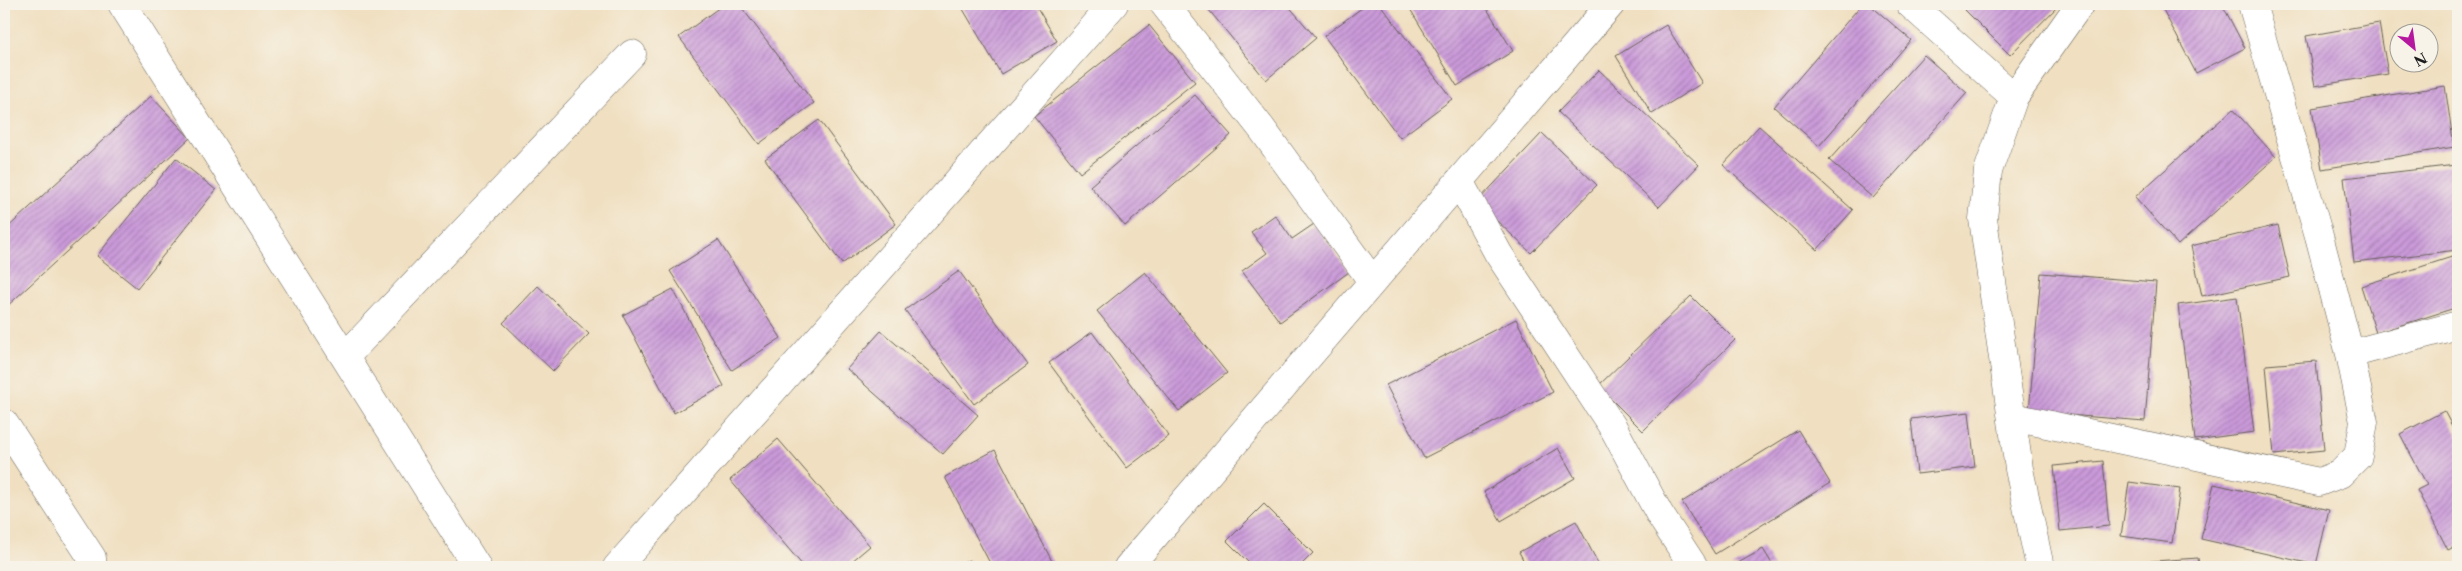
<svg xmlns="http://www.w3.org/2000/svg" width="2462" height="571" viewBox="0 0 2462 571" font-family="'Libre Caslon Text',serif">
<defs>
<pattern id="building-hatch" width="6" height="6" patternUnits="userSpaceOnUse" patternTransform="scale(1.25)"><rect width="6" height="6" fill="#cb9ada"/><path d="M-1 1l2-2M0 6l6-6M5 7l2-2" fill="none" stroke="#a47db0"/></pattern>
</defs>
<rect width="100%" height="100%" fill="#f7f3e8"/>
<filter id="ink" filterUnits="userSpaceOnUse"><feTurbulence type="fractalNoise" baseFrequency=".02" numOctaves="2"/><feDisplacementMap in="SourceGraphic" scale="10" xChannelSelector="R" yChannelSelector="G"/><feConvolveMatrix kernelMatrix="1 2 1 2 8 2 1 2 1" color-interpolation-filters="sRGB"/></filter>
<filter id="wash" filterUnits="userSpaceOnUse"><feTurbulence type="fractalNoise" baseFrequency=".0096" numOctaves="4" result="noise"/><feDisplacementMap in="SourceGraphic" scale="20" xChannelSelector="R" yChannelSelector="G"/><feGaussianBlur stdDeviation="1.12" result="paint"/><feColorMatrix in="noise" values="0 0 0 0 0 0 0 0 0 0 0 0 0 0 0 0 0 1.4 0 .05"/><feComposite in="paint" operator="in"/></filter>
<g filter="url(#wash)">
<rect width="100%" height="100%" fill="#f0dfc0"/>
<g id="blocks">
<path fill="url(#building-hatch)" d="M724,4H739L814,103L759,144L679,37Z
M960,4H1035L1057,41L1001,74Z
M1204,4H1287L1316,38L1266,80Z
M1367,4H1380L1452,99L1400,138L1324,36Z
M1407,4H1484L1513,51L1457,86Z
M1862,4H1869L1911,40L1819,146L1774,107Z
M1967,4H2060L2010,55L1963,8Z
M2160,4H2222L2245,48L2196,73Z
M2379,23L2388,74L2315,86L2306,36Z
M1149,25L1195,82L1080,173L1034,116Z
M1666,25L1702,83L1652,114L1616,56Z
M1924,55L1967,93L1873,198L1829,160Z
M1599,70L1699,165L1659,207L1558,112Z
M2445,86L2454,147L2322,169L2312,108Z
M1195,95L1231,135L1125,226L1090,186Z
M151,96L190,138L4,309V231Z
M2233,109L2276,157L2178,245L2135,197Z
M819,120L896,224L842,264L765,159Z
M1759,126L1853,210L1817,250L1723,165Z
M1542,133L1597,185L1531,253L1477,202Z
M176,158L216,190L137,288L97,256Z
M2456,165L2458,187V250L2354,262L2344,178Z
M1275,215L1292,239L1314,224L1349,272L1280,322L1242,271L1267,253L1251,232Z
M2278,225L2290,277L2202,296L2191,246Z
M718,240L781,338L732,370L670,271Z
M2458,255V307L2376,333L2361,286Z
M959,271L1028,365L974,404L905,310Z
M1145,272L1227,373L1179,411L1097,311Z
M2041,273L2156,282L2145,421L2029,412Z
M538,286L589,334L553,371L503,323Z
M673,289L724,386L674,413L623,315Z
M1691,296L1735,340L1643,431L1598,386Z
M2237,297L2254,432L2195,440L2178,305Z
M1516,319L1553,392L1424,458L1386,385Z
M881,331L978,415L943,454L847,369Z
M1092,332L1169,436L1127,468L1049,363Z
M2316,361L2324,450L2274,455L2266,365Z
M2444,411L2458,437V545L2448,550L2417,490L2427,485L2400,434Z
M1969,412L1975,467L1917,474L1911,419Z
M1798,430L1830,483L1715,554L1682,502Z
M778,439L870,546L845,567H804L730,480Z
M1558,448L1575,478L1501,521L1484,492Z
M995,450L1055,567H992L945,477Z
M2103,461L2109,526L2060,531L2054,466Z
M2129,482L2180,489L2172,543L2121,536Z
M2214,484L2329,510L2316,565L2201,539Z
M1264,504L1313,553L1299,567H1253L1227,541Z
M1576,521L1600,567H1527L1519,552Z
M1763,549L1774,567H1731Z
M2198,558L2199,567H2140V562Z
M969,560L973,567H956Z"/>
</g>
</g>
<g filter="url(#ink)">
<use href="#blocks" fill-opacity="0" stroke="#666055" stroke-width="1"/>
<g fill="none" stroke-linecap="round" stroke-linejoin="round">
<defs>
<path id="street" d="M122,4L477,567
M1164,4L1262,129L1372,281
M1910,4L2014,97
M1459,181L1498,253L1614,429L1660,515L1694,567
M2350,354L2458,325
M345,357L632,54
M2013,417L2319,482L2340,474L2358,456L2364,422L2350,354L2319,236L2252,4
M4,423L92,558V567
M617,567L1114,4
M1128,567L1611,4
M2040,567L2019,469L1983,219L1988,171L2014,97L2080,4"/>
</defs>
<use href="#street" stroke="#666055" stroke-width="29"/>
<use href="#street" stroke="#fff" stroke-width="28"/>
</g>
</g>
<rect width="2462" height="571" fill="none" stroke="#f7f3e8" stroke-width="20"/>
<g transform="translate(2414 48) rotate(151)"><circle r="24" fill="#f7f3e8" stroke="#9f9d96"/>
<path d="M0-4L9 19L0 12L-9 19Z" fill="#b5179e"/>
<text y="-8" font-size="14" font-weight="bold" text-anchor="middle" fill="#1c1c1c">N</text>
</g>
</svg>
